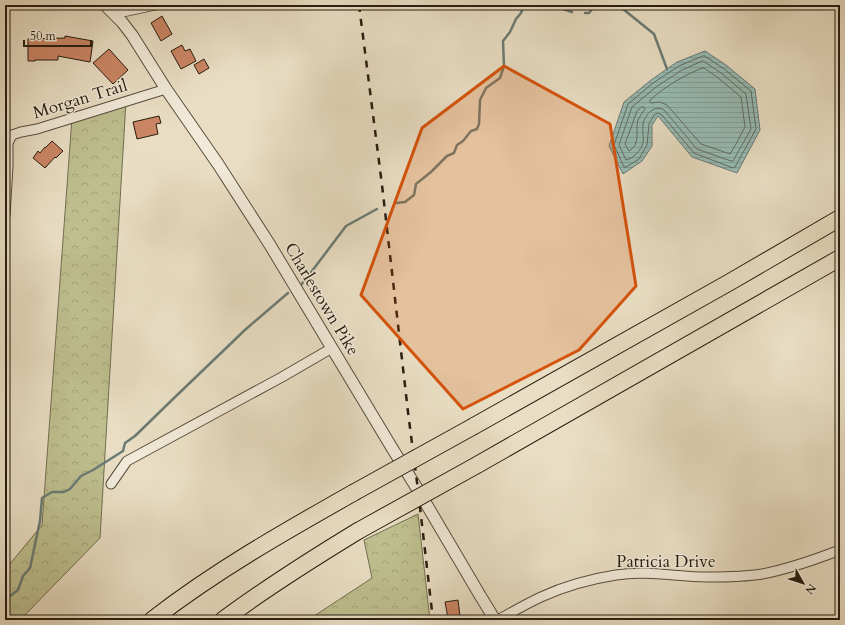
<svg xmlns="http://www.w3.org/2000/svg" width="845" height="625" viewBox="0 0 845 625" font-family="Cardo,serif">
<defs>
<pattern id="forest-crowns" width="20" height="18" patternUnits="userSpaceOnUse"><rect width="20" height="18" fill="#bebf8f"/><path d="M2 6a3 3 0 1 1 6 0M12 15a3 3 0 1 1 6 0" fill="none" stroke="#a3a47a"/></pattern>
<pattern id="water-rules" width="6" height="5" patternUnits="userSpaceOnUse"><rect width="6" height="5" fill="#97bcb6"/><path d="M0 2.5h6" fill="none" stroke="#82a19b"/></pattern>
</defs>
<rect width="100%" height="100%" fill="#e9dec4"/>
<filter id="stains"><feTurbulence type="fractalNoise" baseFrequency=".005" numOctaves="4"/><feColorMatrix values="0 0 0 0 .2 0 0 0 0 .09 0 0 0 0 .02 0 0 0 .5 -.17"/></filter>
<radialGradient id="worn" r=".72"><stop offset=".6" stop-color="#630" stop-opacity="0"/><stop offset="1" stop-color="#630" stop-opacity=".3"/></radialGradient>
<path fill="url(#forest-crowns)" stroke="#726e50" d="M126,101L100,538L20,620H5V570L42,525L72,118Z
M418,514L430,620H308L372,578L364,540Z"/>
<path fill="url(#water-rules)" stroke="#6a7c74" d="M705,51L726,65L755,89L760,130L737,173L692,157L658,116L652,125V146L642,161L623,174L609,146L624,102L651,80L677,62Z"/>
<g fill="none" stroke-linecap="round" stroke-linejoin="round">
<path stroke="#5f6c63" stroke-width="1" d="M703,56H705L724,69L751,91L756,129L735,167L733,168L694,153L662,115L658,113L654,115L649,124L647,145L639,159L626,167H624L614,145L628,104L653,83L679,66Z
M703,61L721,73L746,94L751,129L733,161H731L697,149L665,111C656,103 645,114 643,124C642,130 644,137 643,143C641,150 633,159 626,160L619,145L632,107L656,87L682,70Z
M702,68H704L717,77L741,97L745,127L736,144L730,154L701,144L667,105L660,102L651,103L650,102V100C666,86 683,76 702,68Z
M642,107H644L645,109C643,112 640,116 638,120C635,131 641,144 629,151L625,144L637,111Z"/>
<path stroke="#6a7c74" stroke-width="2.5" d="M558,5L560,8L572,12
M618,5L654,34L667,69
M585,13H589L595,5
M396,203L405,202L414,195L416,184L431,172L447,156L454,153L457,145L463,141L471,131L477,129L479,124L480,100L486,88L500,78L504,66L503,41L510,32L516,19L521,13L524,5
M300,286L306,279L346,226L377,209
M5,600L18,590L23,576L30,568L40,521L42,498L52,492H64L70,489L81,476L93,470L123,451L125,443L135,436L173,399L246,329L288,293"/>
</g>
<path fill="#cb8665" stroke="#271d10" d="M162,16L172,34L161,41L151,23Z
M65,36L93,41L90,62L58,56V60H35V61H28V39L65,38Z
M182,45L185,51L190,49L196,61L181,69L171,51Z
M109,49L128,70L113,84L93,63Z
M204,59L209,68L199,74L194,65Z
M159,116L161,123L156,124L158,134L137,139L133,122Z
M52,141L63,151L56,158L55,157L45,168L33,158L38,151L40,153L45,147V148Z
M458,600L460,616L448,618L445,602Z"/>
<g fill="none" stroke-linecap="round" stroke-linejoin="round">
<defs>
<path id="minor" d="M114,14L155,5
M5,216L8,166V143L12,135L21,132L37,129L166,89
M111,484L127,461L282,377L332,348
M498,620C512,612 526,604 541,597C565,586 590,579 616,575C647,570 677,577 707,577C725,577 744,577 762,574C789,569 814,560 840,550"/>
<path id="tertiary" d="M105,5L122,22L132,35L166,89L218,164L270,245L392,448L418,490L478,592L495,620"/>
<path id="motorway" d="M474,426L730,282L840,218
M477,465L840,258
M152,620C215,571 284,532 353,493
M223,620C266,588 312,559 358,531"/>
</defs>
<use href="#minor" stroke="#584d3d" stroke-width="11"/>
<use href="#tertiary" stroke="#584d3d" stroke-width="13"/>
<use href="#motorway" stroke="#271d10" stroke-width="18"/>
<use href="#minor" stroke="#f1ead9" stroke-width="9"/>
<use href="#tertiary" stroke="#f1ead9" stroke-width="11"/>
<use href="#motorway" stroke="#e9dec4" stroke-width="16"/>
<path stroke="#271d10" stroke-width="2.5" stroke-dasharray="7 7" stroke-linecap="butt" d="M359,5L382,185L408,412L418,490L433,620"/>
<defs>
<path id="motorway-bridge" d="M353,493L474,426
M358,531L477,465"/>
</defs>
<use href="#motorway-bridge" stroke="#271d10" stroke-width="18" stroke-linecap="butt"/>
<use href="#motorway-bridge" stroke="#e9dec4" stroke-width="16"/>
</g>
<path fill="#d5530c" fill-opacity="0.2" stroke="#d5530c" stroke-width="3" stroke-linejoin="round" d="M504,66L610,124L636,286L579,350L463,409L361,295L422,128Z"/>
<g text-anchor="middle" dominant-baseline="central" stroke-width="3" stroke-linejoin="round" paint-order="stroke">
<g font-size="17" fill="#271d10" stroke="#f1ead9">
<text transform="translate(80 99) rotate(-17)">Morgan Trail</text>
<text transform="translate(322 299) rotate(59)">Charlestown Pike</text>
<text x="666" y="561">Patricia Drive</text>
</g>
</g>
<rect width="845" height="625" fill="none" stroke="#e9dec4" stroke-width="20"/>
<rect x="6" y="6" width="833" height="613" fill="none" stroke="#271d10" stroke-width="2"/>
<rect x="10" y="10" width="825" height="605" fill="none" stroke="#271d10"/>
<g transform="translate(803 583) rotate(129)" stroke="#f1ead9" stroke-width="3" paint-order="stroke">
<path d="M0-3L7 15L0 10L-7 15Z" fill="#271d10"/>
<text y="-6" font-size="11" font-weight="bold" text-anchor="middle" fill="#271d10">N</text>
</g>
<path d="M24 40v6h67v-6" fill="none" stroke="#271d10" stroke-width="2"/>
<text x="30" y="40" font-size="12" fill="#271d10" stroke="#f1ead9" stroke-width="3" paint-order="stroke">50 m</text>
<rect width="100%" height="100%" filter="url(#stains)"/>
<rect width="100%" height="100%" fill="url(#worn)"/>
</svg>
